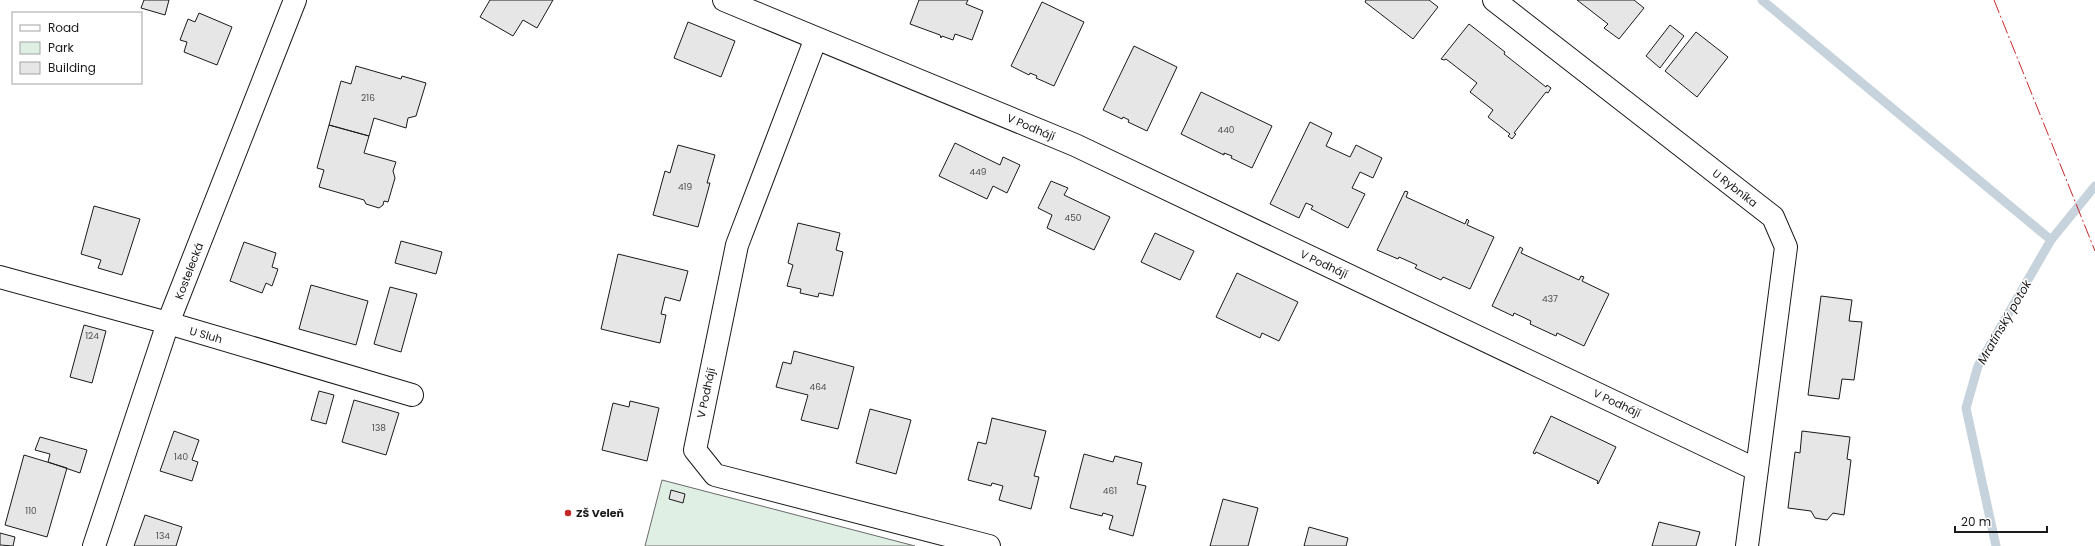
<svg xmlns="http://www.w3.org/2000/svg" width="2095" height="546" viewBox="0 0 2095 546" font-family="Poppins,sans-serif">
<rect width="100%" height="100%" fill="#fff"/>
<path fill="#e0efe3" stroke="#6a6a6a" d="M662,480L915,546H645Z"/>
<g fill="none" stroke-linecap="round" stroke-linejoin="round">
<path stroke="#c6d2dc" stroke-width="9" d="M1762,0L2051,240
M1996,546L1966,408L1978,366L2051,240L2095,186"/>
</g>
<path fill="#e6e6e6" stroke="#1a1a1a" d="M144,0H169L165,15L141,8Z
M490,0H553L537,28L523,20L513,36L480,17Z
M919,0H968L966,4L983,11L972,40L955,34L953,40L942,36L941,38L940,35L910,24Z
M1366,0H1429L1438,7L1413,39L1365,2Z
M1577,0H1634L1644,8L1619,39L1604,28L1608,24Z
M1042,2L1084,22L1054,86L1036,78L1037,76L1030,73L1029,75L1011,66Z
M199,13L232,27L217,65L184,52L187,42L180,40L188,19L195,22Z
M688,22L735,41L721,77L674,58Z
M1469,24L1505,52L1504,54L1546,87L1547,85L1551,88L1548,93L1546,92L1514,133L1516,134L1512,139L1508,136L1510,134L1488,117L1493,110L1470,92L1477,83L1446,59L1444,60L1441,59Z
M1670,25L1684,36L1660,68L1646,56Z
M1696,32L1728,57L1697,97L1665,71Z
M1134,46L1177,67L1147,131L1128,122L1129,120L1123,117L1122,119L1103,110Z
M356,66L401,79L402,76L426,83L416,116L408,118L406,128L374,118L369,136L329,125L341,81L351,84Z
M1201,92L1272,126L1252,168L1231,158L1232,156L1224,153V155L1181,134Z
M1310,122L1332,133L1326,146L1350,157L1356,145L1382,158L1373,178L1360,172L1352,188L1365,194L1348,228L1311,209L1313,206L1306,203L1299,218L1270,204Z
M329,125L369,136L364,153L396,162L393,171L395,178L388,202L384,201L383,205L379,208L366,204L364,200L319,187L324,170L317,168Z
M955,143L1000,165L1003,157L1020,165L1007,193L993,186L987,199L939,176Z
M678,145L715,155L707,183H710L698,227L653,215L665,171L670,173Z
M1051,181L1068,188L1064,195L1110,217L1094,250L1047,228L1052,215L1038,208Z
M1405,191L1408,192L1406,197L1465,224L1467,219L1469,221L1467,225L1494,237L1470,289L1443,277L1441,280L1415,268L1417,265L1399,257L1398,259L1377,250Z
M94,206L140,219L122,275L98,268L101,260L81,254Z
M798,223L840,233L836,250L843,252L833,296L819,293L818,297L800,293L801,289L787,286L793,265L788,263Z
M1155,233L1194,251L1180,280L1141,262Z
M401,241L442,252L436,274L395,263Z
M244,242L276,253L272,267L278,269L272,286L266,283L262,293L230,281Z
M1520,247L1523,249L1521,253L1579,280L1581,276L1584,277L1582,281L1609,294L1584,346L1557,333L1556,336L1530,324L1531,321L1514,313L1513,316L1492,306Z
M618,254L688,271L680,301L665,297L661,314L666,315L660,343L601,329Z
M1237,273L1298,302L1279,341L1262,333L1260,338L1216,317Z
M311,285L368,301L356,345L299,329Z
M390,287L417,294L401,352L374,344Z
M1821,296L1852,300L1849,321L1862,322L1854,380L1842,379L1839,399L1808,395Z
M84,325L106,331L92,383L70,377Z
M794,351L854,367L838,429L801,420L808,395L776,387L783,362L791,364Z
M319,391L334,395L326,424L311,420Z
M354,400L399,413L386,455L342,442Z
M630,401L659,408L647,461L602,450L613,403L629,407Z
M870,409L911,420L896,474L856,463Z
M1551,416L1616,447L1598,484L1597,483L1598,481L1536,452L1535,454L1533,453Z
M992,418L1046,431L1034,476L1039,477L1031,509L999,500L1003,486L992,483L991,486L968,480L978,442L986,444Z
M174,431L199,440L192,460L198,462L192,481L160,471Z
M1802,431L1850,437L1847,459L1851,460L1844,515L1833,513L1827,520L1815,518L1811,511L1788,508L1795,452L1800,453Z
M40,437L87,450L80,473L48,462L50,454L35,450Z
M1084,454L1113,462L1115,456L1142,463L1137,484L1146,486L1133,536L1109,529L1113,516L1103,513L1102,516L1070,508Z
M24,455L67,468L47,537L5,525Z
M671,490L685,494L683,503L669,499Z
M1223,499L1258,508L1248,546H1210Z
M145,515L182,527L176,546H134Z
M1659,522L1700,532L1696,546H1652Z
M1309,527L1348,538L1346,546H1304Z
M0,533L15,537L13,546L0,545Z"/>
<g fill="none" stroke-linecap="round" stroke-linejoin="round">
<defs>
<path id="minor" d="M724,0L1075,145L1757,470
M1494,0L1773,217L1786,247L1747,546
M816,38L737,245L695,450L715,475L989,546
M0,277L168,323L412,395
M94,546L168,323L295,0"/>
</defs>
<use href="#minor" stroke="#1a1a1a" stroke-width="24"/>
<use href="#minor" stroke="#fff" stroke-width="22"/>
<path stroke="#c62828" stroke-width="1" stroke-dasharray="14 3 2 3" stroke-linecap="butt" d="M1994,0L2095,251"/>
</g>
<circle fill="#c62828" stroke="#fff" stroke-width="1.5" cx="568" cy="513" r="4"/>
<g text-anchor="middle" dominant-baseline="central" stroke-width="3" stroke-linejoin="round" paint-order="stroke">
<g font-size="9" fill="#4d4d4d">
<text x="368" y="98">216</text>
<text x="1226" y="130">440</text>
<text x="978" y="172">449</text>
<text x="685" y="187">419</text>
<text x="1073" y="218">450</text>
<text x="1550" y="299">437</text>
<text x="92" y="336">124</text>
<text x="818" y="387">464</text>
<text x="379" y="428">138</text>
<text x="181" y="457">140</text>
<text x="1110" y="491">461</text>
<text x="31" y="511">110</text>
<text x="163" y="536">134</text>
</g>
<g font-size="11" fill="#1a1a1a" stroke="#fff">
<text transform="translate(1031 127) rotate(23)">V Podhájí</text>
<text transform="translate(1735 188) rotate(38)">U Rybníka</text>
<text transform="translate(1324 264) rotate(25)">V Podhájí</text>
<text transform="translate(189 271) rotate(-69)">Kostelecká</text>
<text transform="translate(206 335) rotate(16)">U Sluh</text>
<text transform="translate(706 393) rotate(-78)">V Podhájí</text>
<text transform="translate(1617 403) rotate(25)">V Podhájí</text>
</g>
<g font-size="11" font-weight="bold" fill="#1a1a1a" stroke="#fff" text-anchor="start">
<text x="576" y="513">ZŠ Veleň</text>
</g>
<g font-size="12" font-style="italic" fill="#1a1a1a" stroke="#fff">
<text transform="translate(2004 322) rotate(-60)">Mratínský potok</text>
</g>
</g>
<rect x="12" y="12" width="130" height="72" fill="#ffffff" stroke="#a3a3a3"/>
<rect x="20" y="25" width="20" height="6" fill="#ffffff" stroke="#a3a3a3"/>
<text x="48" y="32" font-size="12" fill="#1a1a1a">Road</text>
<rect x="20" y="42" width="20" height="12" fill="#e0efe3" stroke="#a3a3a3"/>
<text x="48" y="52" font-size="12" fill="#1a1a1a">Park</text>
<rect x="20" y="62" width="20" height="12" fill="#e6e6e6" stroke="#a3a3a3"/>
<text x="48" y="72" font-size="12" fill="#1a1a1a">Building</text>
<path d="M1955 526v6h92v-6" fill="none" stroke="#1a1a1a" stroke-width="2"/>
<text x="1961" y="526" font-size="12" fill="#1a1a1a" stroke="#ffffff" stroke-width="3" paint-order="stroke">20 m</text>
</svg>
